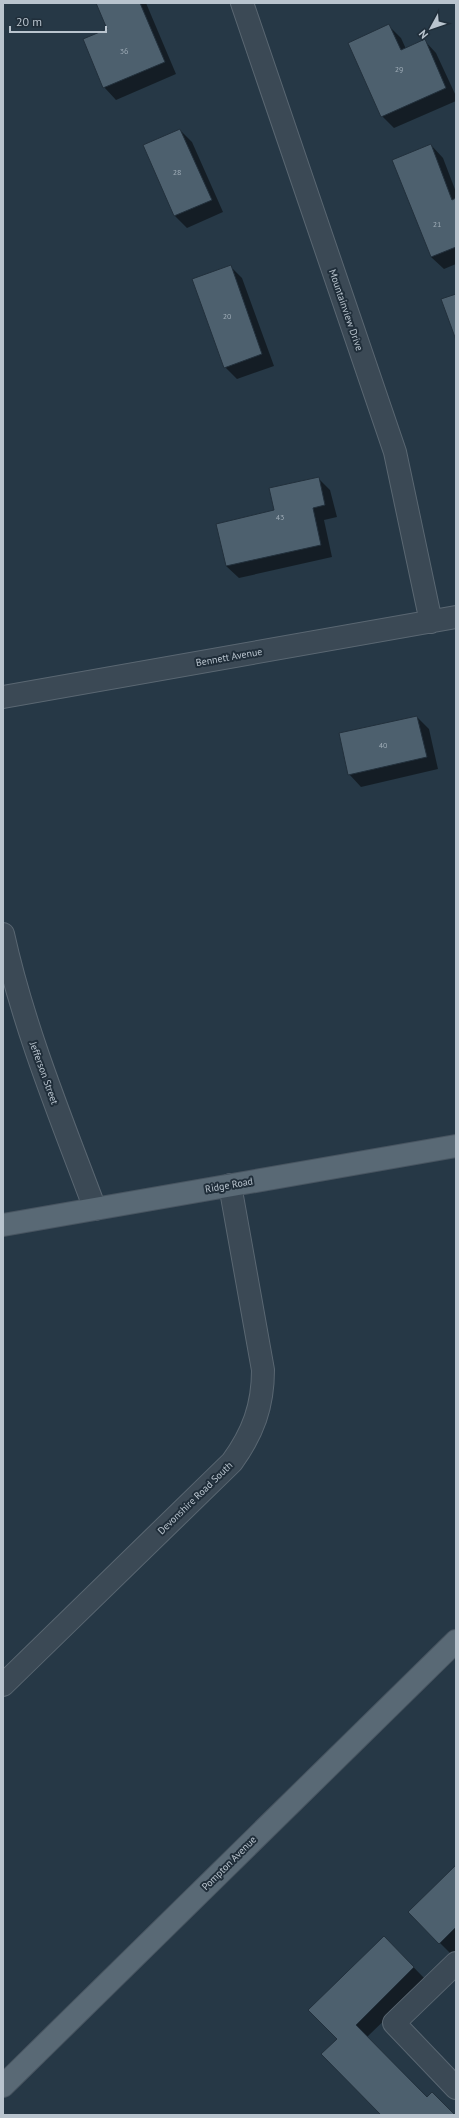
<svg xmlns="http://www.w3.org/2000/svg" width="459" height="2118" viewBox="0 0 459 2118" font-family="'PT Sans',sans-serif">
<rect width="100%" height="100%" fill="#263846"/>
<path fill="#0007" d="M97,3H146L176,74L116,100L104,87L109,30Z
M389,26L401,38L406,49L424,40L436,53L456,96V101L394,128L382,116Z
M180,130L192,142L223,212L187,228L175,216L145,145Z
M431,145L443,158L456,192V264L444,269L431,257Z
M230,266L242,278L274,366L237,379L225,367Z
M318,478L330,490L337,517L324,520L332,557L239,578L226,566L276,511Z
M417,717L429,729L438,769L361,787L349,774Z
M456,1866V1951L452,1955L409,1912Z
M384,1937L426,1980L367,2037L427,2098L454,2115H383L338,2039Z"/>
<path fill="#4d606e" stroke="#22303c" d="M96,3H140L165,62L103,88L83,39L107,29Z
M389,24L401,50L425,39L446,88L381,117L348,43Z
M180,129L212,200L174,216L143,145Z
M431,144L452,200L456,198V247L431,257L392,160Z
M231,265L262,354L224,368L192,279Z
M456,294V340L441,299Z
M319,477L325,505L313,508L321,545L226,566L216,524L274,510L269,488Z
M417,716L427,757L348,775L339,733Z
M456,1865V1927L439,1944L408,1912Z
M384,1936L414,1967L356,2025L427,2097L432,2092L455,2115H381L321,2054L337,2039L308,2010Z"/>
<g fill="none" stroke-linecap="round" stroke-linejoin="round">
<defs>
<path id="minor" d="M242,3L395,452L431,622
M3,697L456,617
M3,934C24,1029 61,1118 95,1209
M3,1685L232,1462C253,1433 263,1406 263,1370L230,1185
M456,1963L394,2023L456,2088"/>
<path id="major" d="M3,1225L456,1146
M3,2086L456,1641"/>
</defs>
<use href="#minor" stroke="#5a6772" stroke-width="24"/>
<use href="#major" stroke="#485561" stroke-width="24"/>
<use href="#minor" stroke="#3b4955" stroke-width="22"/>
<use href="#major" stroke="#596975" stroke-width="22"/>
</g>
<g text-anchor="middle" dominant-baseline="central" stroke-width="4" stroke-linejoin="round" paint-order="stroke">
<g font-size="8" fill="#9eabb6">
<text x="124" y="51">36</text>
<text x="399" y="69">29</text>
<text x="177" y="172">28</text>
<text x="437" y="224">21</text>
<text x="227" y="316">20</text>
<text x="280" y="517">43</text>
<text x="383" y="745">40</text>
</g>
<g font-size="10" fill="#b9c4ce" stroke="#202e3a">
<text transform="translate(346 310) rotate(71)">Mountainview Drive</text>
<text transform="translate(229 657) rotate(-10)">Bennett Avenue</text>
<text transform="translate(44 1073) rotate(70)">Jefferson Street</text>
<text transform="translate(229 1185) rotate(-10)">Ridge Road</text>
<text transform="translate(195 1498) rotate(-44)">Devonshire Road South</text>
<text transform="translate(229 1863) rotate(-45)">Pompton Avenue</text>
</g>
</g>
<rect width="459" height="2118" fill="none" stroke="#b9c4ce" stroke-width="8"/>
<g transform="translate(431 28) rotate(230)" stroke="#202e3a" stroke-width="3" paint-order="stroke">
<path d="M0-3L7 15L0 10L-7 15Z" fill="#b9c4ce"/>
<text y="-6" font-size="11" font-weight="bold" text-anchor="middle" fill="#b9c4ce">N</text>
</g>
<path d="M10 26v6h96v-6" fill="none" stroke="#b9c4ce" stroke-width="2"/>
<text x="16" y="26" font-size="12" fill="#b9c4ce" stroke="#202e3a" stroke-width="3" paint-order="stroke">20 m</text>
</svg>
